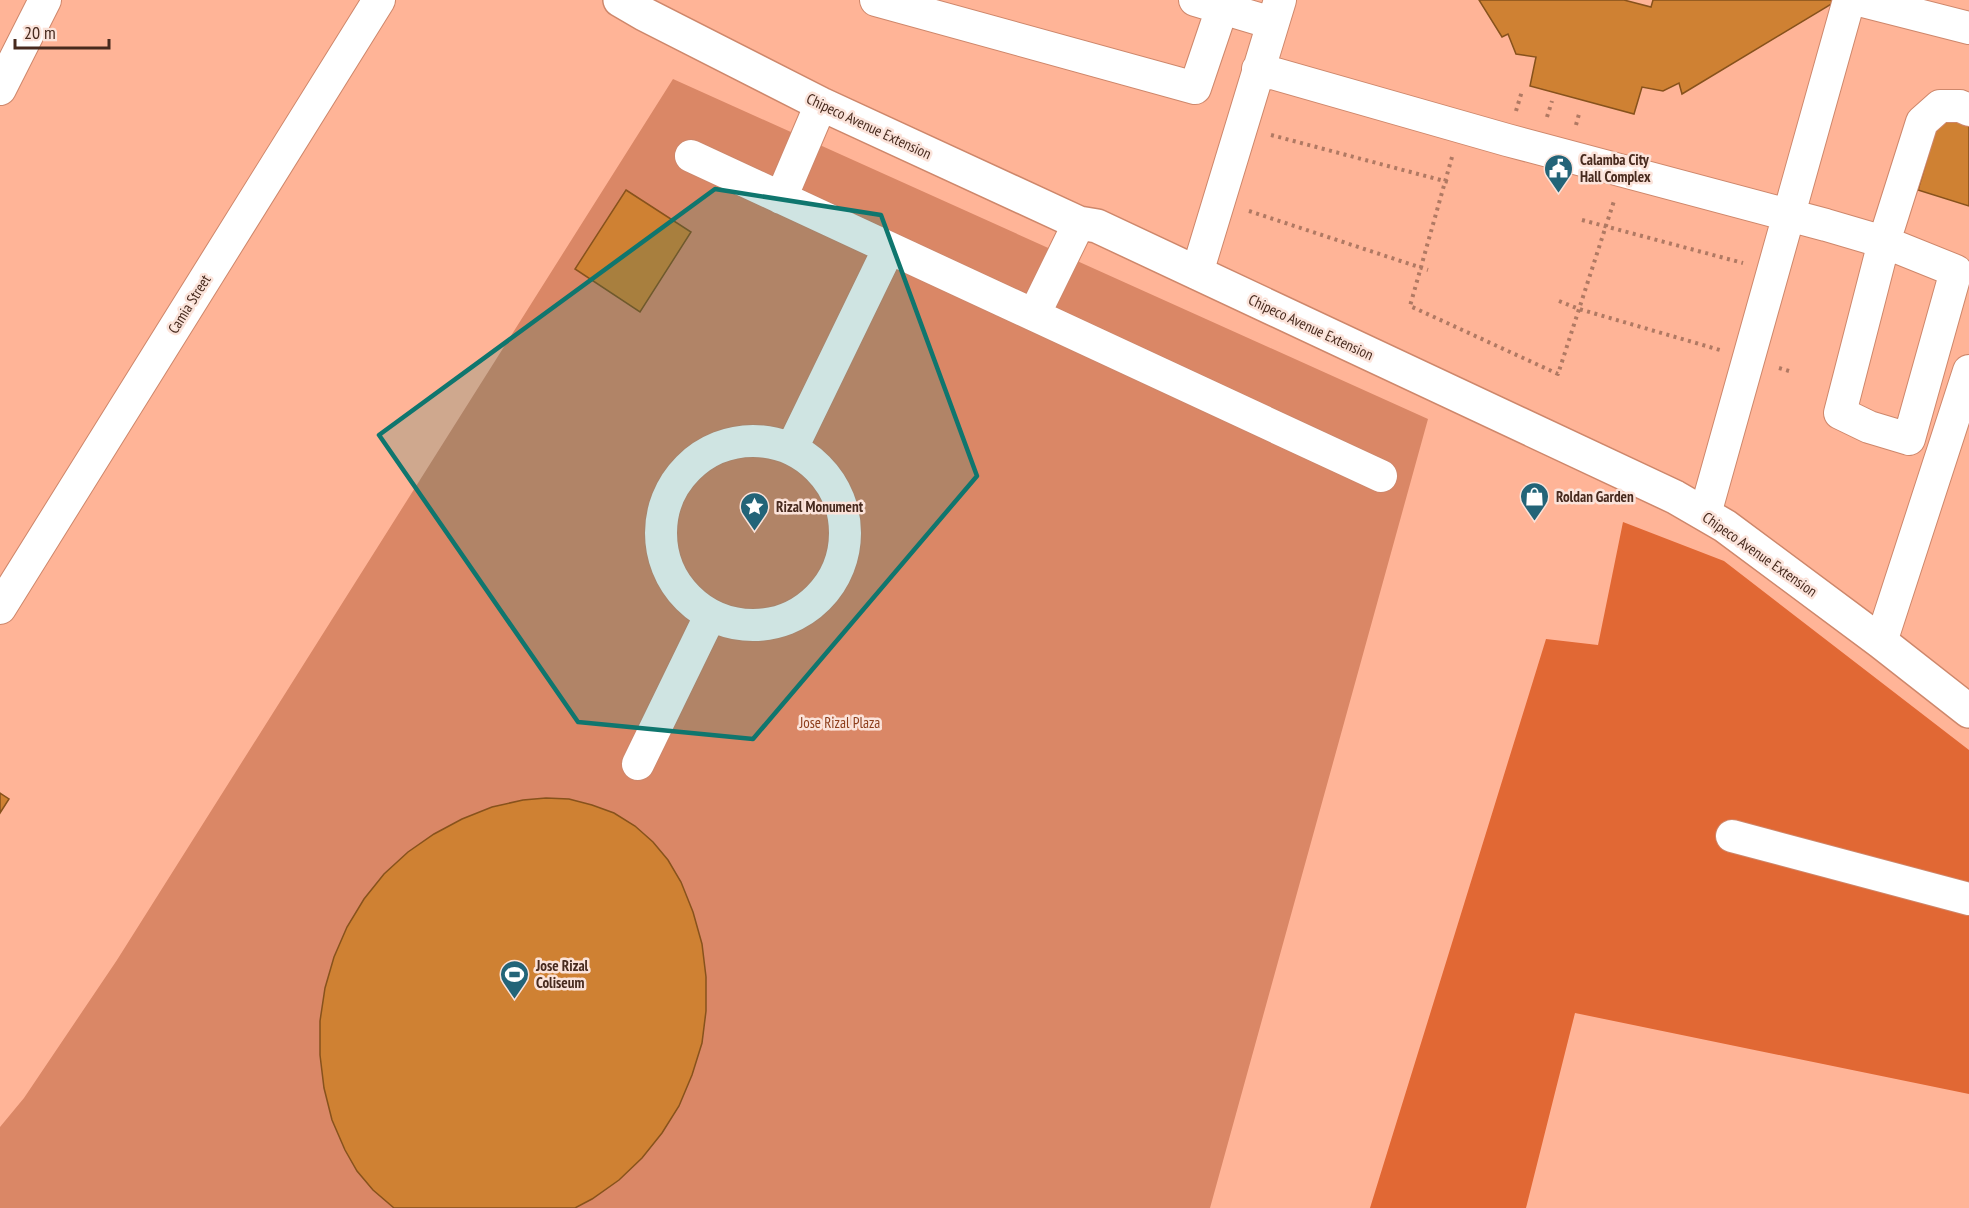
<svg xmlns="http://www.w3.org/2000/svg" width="1969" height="1208" viewBox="0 0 1969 1208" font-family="'PT Sans Narrow',sans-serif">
<rect width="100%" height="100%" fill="#ffb497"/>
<path fill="#da8766" d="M673,79L1428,419L1210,1208H0V1127L24,1098L117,960Z"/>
<path fill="#e16834" d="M1623,522L1724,561L1969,750V1094L1575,1013L1526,1208H1370L1546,639L1598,645Z"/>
<path fill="#cf8133" stroke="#87521c" stroke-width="1.5" d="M1479,0H1624L1651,7L1653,0H1838L1682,94L1679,83L1663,91L1642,87L1634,114L1530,86L1536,57L1516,54L1508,34L1502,37Z
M1941,111L1969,120V206L1918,190Z
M626,190L691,232L640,312L575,269Z
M0,793L9,799L0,813Z
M546,798L569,799L592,805L614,813L635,826L653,842L668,860L681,882L693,912L702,944L706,977V1011L702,1043L692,1075L679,1106L662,1133L642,1158L619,1180L592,1199L575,1208H394L373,1190L357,1171L345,1150L332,1120L324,1088L320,1055V1021L325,988L334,957L347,927L364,899L384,874L408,852L434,834L462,819L492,807L523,800Z"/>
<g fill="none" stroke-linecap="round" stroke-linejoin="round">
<defs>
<path id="minor" d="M876,0L1195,88L1222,8
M1195,0L1272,23
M1859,0L1969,28
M1258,69L1507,140L1826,225L1884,242L1956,271L1909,439L1869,427L1840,413L1884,242L1922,122L1940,106H1960L1969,110
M0,89L45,0
M691,156L1381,476
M781,198L821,104
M1197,273L1280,0
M1034,315L1079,223
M661 533a92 92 0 1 1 184 0a92 92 0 1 1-184 0Z
M792,448L889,248
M1705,514L1849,0
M0,608L379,0
M1881,642L1969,371
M638,764L710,616
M1732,836L1969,899"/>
<path id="major" d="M620,0L644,14L821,104L1079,223L1097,226L1675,497L1725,526L1881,642L1969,711"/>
</defs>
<use href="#minor" stroke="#ce876b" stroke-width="34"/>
<use href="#major" stroke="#ce876b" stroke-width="36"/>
<path stroke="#b07963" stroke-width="4" stroke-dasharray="3 4.5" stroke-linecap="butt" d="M1516,111L1522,91
M1547,117L1552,101
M1576,125L1579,114
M1271,135L1452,183
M1452,157L1410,306L1558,374L1614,201
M1249,211L1428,270
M1582,220L1743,263
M1559,301L1579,309L1720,350
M1779,368L1789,371"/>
<use href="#minor" stroke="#fff" stroke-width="32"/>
<use href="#major" stroke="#fff" stroke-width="33"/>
</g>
<path fill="#0f766e" fill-opacity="0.2" stroke="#0f766e" stroke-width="4.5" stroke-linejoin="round" d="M715,189L881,215L977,476L753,739L578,722L379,435Z"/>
<defs>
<symbol id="civic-pin" viewBox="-11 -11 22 30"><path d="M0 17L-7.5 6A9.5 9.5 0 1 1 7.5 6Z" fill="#236478" stroke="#fbe3da"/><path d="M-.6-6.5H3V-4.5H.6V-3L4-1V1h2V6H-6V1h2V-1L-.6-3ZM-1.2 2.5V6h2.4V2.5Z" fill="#fff"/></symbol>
<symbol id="shop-pin" viewBox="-11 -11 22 30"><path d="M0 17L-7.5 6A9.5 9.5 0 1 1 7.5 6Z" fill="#236478" stroke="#fbe3da"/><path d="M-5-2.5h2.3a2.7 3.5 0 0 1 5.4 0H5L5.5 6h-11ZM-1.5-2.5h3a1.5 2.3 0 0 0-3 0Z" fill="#fff"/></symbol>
<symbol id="sight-pin" viewBox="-11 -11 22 30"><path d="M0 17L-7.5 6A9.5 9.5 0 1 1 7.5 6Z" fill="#236478" stroke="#fbe3da"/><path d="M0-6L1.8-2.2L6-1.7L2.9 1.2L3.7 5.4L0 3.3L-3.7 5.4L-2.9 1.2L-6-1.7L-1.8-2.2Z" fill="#fff"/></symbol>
<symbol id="stadium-pin" viewBox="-11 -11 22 30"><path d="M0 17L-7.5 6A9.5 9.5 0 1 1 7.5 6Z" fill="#236478" stroke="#fbe3da"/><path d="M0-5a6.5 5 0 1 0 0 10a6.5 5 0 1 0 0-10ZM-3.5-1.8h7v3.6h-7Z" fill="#fff"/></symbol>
</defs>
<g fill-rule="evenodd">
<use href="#civic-pin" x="1542" y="152" width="33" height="45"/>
<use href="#shop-pin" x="1518" y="480" width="33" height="45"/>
<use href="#sight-pin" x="738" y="490" width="33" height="45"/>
<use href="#stadium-pin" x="498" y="958" width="33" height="45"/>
</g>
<g text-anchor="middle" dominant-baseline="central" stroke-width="5" stroke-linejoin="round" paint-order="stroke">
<g font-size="15" fill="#472a1e" stroke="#fbe3da">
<text transform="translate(869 126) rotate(25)">Chipeco Avenue Extension</text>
<text transform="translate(189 304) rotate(-58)">Camia Street</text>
<text transform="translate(1311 327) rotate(25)">Chipeco Avenue Extension</text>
<text transform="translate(1760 554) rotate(35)">Chipeco Avenue Extension</text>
</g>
<g font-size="15" font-weight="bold" fill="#472a1e" stroke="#fbe3da" text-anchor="start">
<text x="1580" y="159">Calamba City<tspan x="1580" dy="17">Hall Complex</tspan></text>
<text x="1556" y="496">Roldan Garden</text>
<text x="776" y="506">Rizal Monument</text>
<text x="536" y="965">Jose Rizal<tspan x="536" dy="17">Coliseum</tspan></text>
</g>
<g font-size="15" fill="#8c3d1b" stroke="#fbe3da">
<text x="840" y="722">Jose Rizal Plaza</text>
</g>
</g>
<path d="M15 39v9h94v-9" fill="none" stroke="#472a1e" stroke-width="3"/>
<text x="24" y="39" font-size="18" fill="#472a1e" stroke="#fbe3da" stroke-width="4.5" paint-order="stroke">20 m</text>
</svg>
